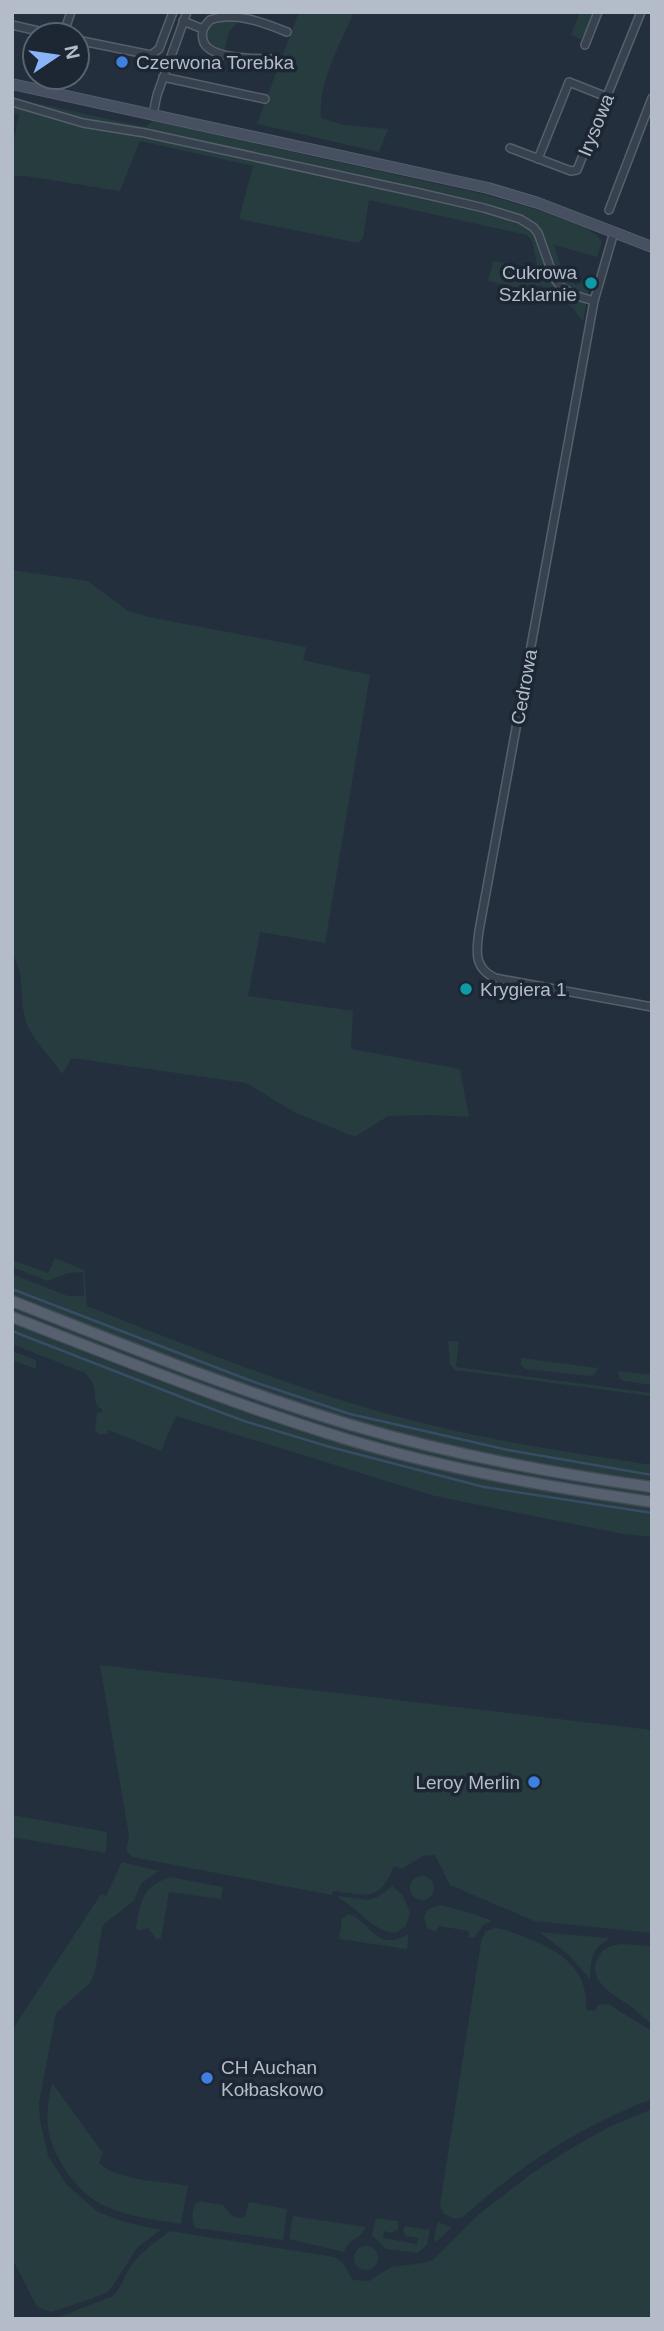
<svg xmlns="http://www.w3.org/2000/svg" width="664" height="2331" viewBox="0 0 664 2331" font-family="Helvetica,sans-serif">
<rect width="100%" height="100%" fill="#242f3e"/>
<path fill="#263c3f" d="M299,12H354C340,45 318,82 321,118L344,125L388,129L379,152L257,124Z
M580,12H593L583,40L571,35Z
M221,20L238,22L229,32L224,52L212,48L204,37L207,26L214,22Z
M12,98L145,127L153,121L487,195L535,209L585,228L597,235L602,242L597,257L554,245L564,276L576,285L594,276L588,292L583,322L573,308L541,285L525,289L488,281L493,261L527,268L537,265L532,241L527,235L369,200L363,238L359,243L239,219L253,166L140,141L120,191L25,176H12V151L19,114L12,113Z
M12,570L88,581L128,611L149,617L306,647L303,660L370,675L325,943L260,932L248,996L353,1011L351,1049L460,1069L469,1117L432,1115L388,1116L355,1137L294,1112L246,1083L72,1058L62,1074C51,1056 30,1039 25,1018C19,995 26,976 12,954Z
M55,1258L84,1270L87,1306C181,1343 274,1381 371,1409C462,1436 557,1451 652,1465V1480C530,1465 412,1440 295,1402C199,1371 106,1332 12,1295V1274L68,1296H84L83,1272L68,1273L48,1281L12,1267V1260L48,1273Z
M12,1306L215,1385L351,1430L652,1491V1497C550,1483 449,1464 351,1435C235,1401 124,1355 12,1311Z
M12,1324C113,1363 212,1404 315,1436C425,1470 538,1492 652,1508V1537L623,1534L435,1496L176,1416L161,1451L108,1430L107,1434H99L95,1430L97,1413L102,1412V1408H99C90,1398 101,1389 85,1373L12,1344Z
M448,1341L459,1342L456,1367L652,1393V1396L455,1370L450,1364Z
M12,1351L36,1360V1369L12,1360Z
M521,1358L598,1368L594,1375L589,1376L526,1369L521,1365Z
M618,1371L652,1375V1385L624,1381L620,1379Z
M100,1665L652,1730V1933L534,1921L450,1885L435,1855L423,1856L402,1869L394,1866C379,1903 367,1895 333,1891L332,1895L132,1857L126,1850L129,1836Z
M12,1815L107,1832L106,1853L12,1837Z
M122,1862L159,1871L141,1883L134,1901L105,1923L102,1928L95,1972L90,1983L56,2013L39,2103L40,2120L48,2156L67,2185L98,2212L125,2222L161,2230L138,2247L109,2291L99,2296L51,2312L37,2307L12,2258V2030L101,1894L106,1896Z
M410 1888a12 12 0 1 1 24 0a12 12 0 1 1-24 0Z
M170,1877L223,1887L221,1899L169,1892L161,1939H156L148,1928L139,1931L136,1928C141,1901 141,1887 170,1877Z
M392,1886L402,1894L410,1912L406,1926L395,1933C371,1931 358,1907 338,1898L339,1896L368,1900L378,1897Z
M440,1905L471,1913L492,1921L483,1925L474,1938L469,1937V1931L439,1926L436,1932L427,1928L424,1917L428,1909Z
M349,1914C375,1925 374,1952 409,1934L407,1949L339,1939L342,1918Z
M495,1928C506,1929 516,1934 527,1938C561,1951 589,1970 586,2010L595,2011L598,2005L608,2004L652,2031V2099C581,2126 519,2166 463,2217L454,2219L443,2213L440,2205L481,1942L485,1932Z
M539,1932L608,1938L609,1939C590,1949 591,1962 590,1979L568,1954Z
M622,1944L652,1946V2024C644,2019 638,2011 630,2006C615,1995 584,1980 599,1956C604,1947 612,1945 622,1944Z
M52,2083L103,2153L99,2163C118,2181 162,2181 188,2186L181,2224C156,2220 130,2217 107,2207C78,2195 51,2156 48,2126C46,2112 49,2097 52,2083Z
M652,2109V2319H54L113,2296C122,2287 124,2276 131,2266C140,2252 157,2241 170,2231L334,2257L342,2262L353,2280L369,2281L391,2267L423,2263L433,2260L478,2215L531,2174L570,2149L611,2126Z
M199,2201L223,2205C230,2213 233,2220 245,2217L249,2202L287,2209L283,2240L196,2228C190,2221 193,2214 194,2205Z
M293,2216L366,2227C361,2239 348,2239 344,2252L289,2239Z
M376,2218L398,2221V2229L392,2233L384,2231L383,2238L417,2244L418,2238L406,2236L403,2231L405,2226L430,2230L427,2245L417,2253L386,2249L372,2235Z
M438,2222L452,2227L436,2242L434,2239Z
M354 2258a12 12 0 1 1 24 0a12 12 0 1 1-24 0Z"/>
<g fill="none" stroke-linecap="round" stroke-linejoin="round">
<path stroke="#394c67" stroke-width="2.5" d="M12,1289L254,1382L350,1414L508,1450L652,1475
M12,1331L199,1404L244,1421L330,1447L484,1487L652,1513"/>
<defs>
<path id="street" d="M183,21L203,29
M12,25L56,35
M63,35L71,12
M77,40L151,55L159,49L173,12
M585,45L598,12
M276,59C259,59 207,60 203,40C201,31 204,26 210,20C235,11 265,23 287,32
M163,77L265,99
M52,92L55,77
M12,102L83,123L145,133L420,193L484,208L520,219L533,227L538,233L554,278L560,286L574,295L594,301
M153,114L157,95L187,12
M510,148L571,171L577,170L641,12
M538,159L569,82L607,97
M609,210L652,98
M614,232L594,301L479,931C476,952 474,968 495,978L652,1007"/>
<path id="secondary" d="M12,84L488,188L538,203L652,247"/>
<path id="primary" d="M12,1301C124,1345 235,1390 351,1425C449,1454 550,1473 652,1487
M12,1317C123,1360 232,1404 346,1439C445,1469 549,1487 652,1502"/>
</defs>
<use href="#street" stroke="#565f6c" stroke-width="10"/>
<use href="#secondary" stroke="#565f6c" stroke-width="12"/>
<use href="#primary" stroke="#414a57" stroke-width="13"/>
<use href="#street" stroke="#38414e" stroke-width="7"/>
<use href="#secondary" stroke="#465061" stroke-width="10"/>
<use href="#primary" stroke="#56606e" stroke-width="10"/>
</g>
<g fill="#3f7fe0" stroke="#1d2633" stroke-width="2.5">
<circle cx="122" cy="62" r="7"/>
<circle cx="534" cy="1782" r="7"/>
<circle cx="207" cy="2078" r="7"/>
</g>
<g fill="#0f9aa8" stroke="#1d2633" stroke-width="2.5">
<circle cx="591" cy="283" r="7"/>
<circle cx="466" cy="989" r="7"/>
</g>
<g text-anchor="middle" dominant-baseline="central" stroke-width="7" stroke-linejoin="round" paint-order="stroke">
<g font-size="19" fill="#b4bcc9" stroke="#1d2633" text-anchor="start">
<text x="136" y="62">Czerwona Torebka</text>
<text x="577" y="272" text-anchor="end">Cukrowa<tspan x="577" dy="22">Szklarnie</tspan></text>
<text x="480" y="989">Krygiera 1</text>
<text x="520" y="1782" text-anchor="end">Leroy Merlin</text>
<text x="221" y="2067">CH Auchan<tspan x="221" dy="22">Kołbaskowo</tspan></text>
</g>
<g font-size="19" fill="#b4bcc9" stroke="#1d2633">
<text transform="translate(596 125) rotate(-68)">Irysowa</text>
<text transform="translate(524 687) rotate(-80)">Cedrowa</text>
</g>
</g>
<rect width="664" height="2331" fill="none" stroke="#b4bcc9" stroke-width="28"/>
<g transform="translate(56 56) rotate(77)"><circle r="33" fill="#1d2633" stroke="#59626f" stroke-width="2"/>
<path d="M0-5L12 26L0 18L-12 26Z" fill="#8ab4f8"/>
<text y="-10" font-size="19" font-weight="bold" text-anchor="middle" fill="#b4bcc9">N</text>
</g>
</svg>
